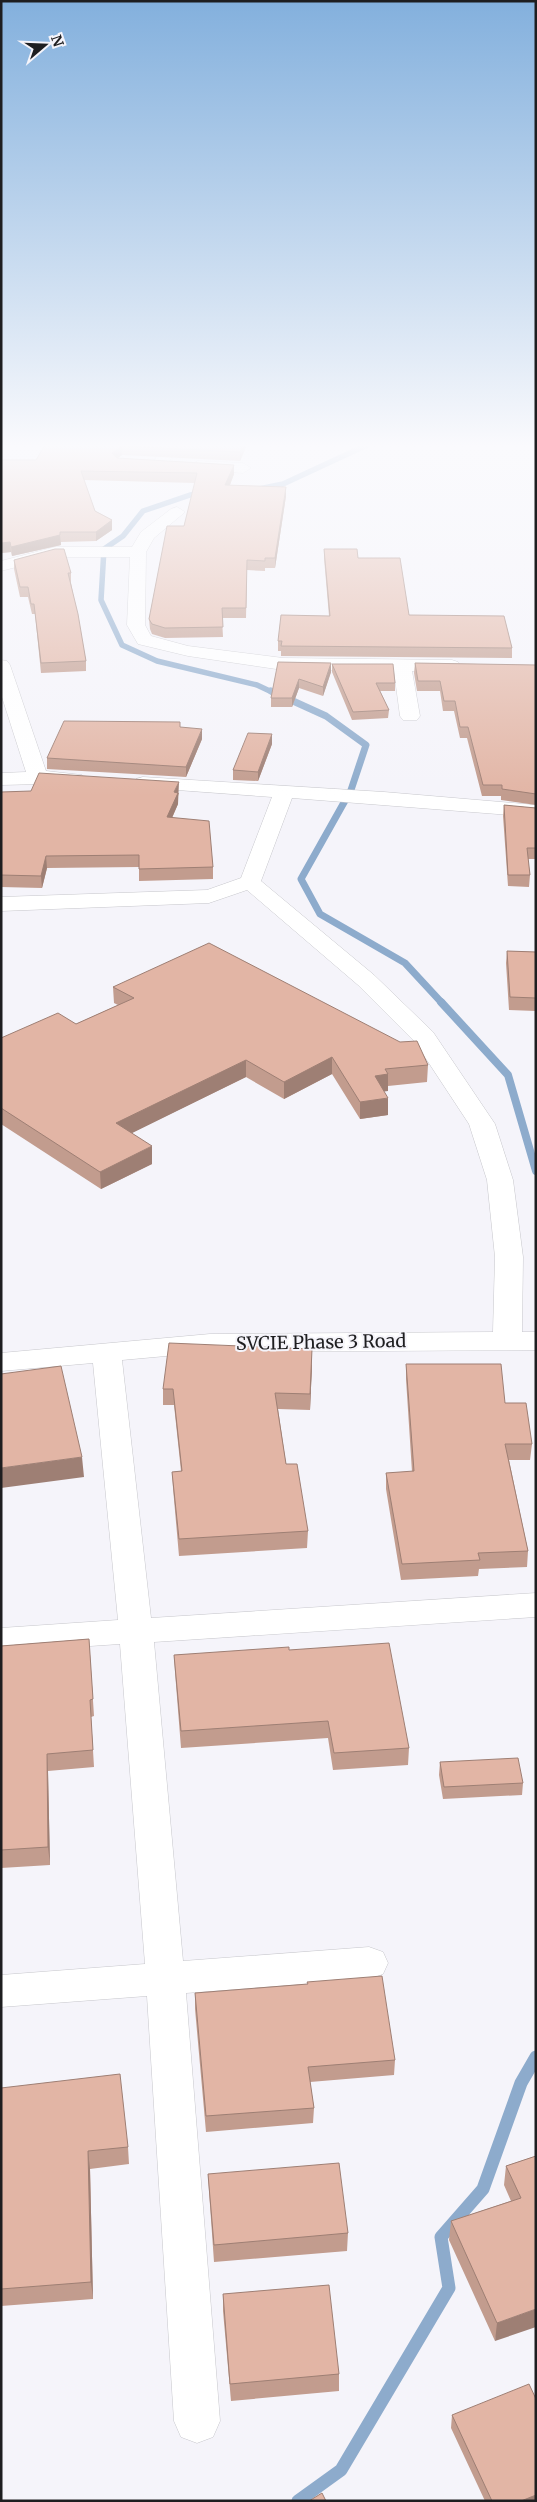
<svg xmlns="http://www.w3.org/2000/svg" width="537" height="2502" viewBox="0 0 537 2502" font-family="Merriweather,serif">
<rect width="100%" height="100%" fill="#f5f4fa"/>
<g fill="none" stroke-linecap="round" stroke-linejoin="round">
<path stroke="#8dabcc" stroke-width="5.5" d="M259,489L283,484L367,445
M204,493L190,495L143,511L123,536L104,549L101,600L122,645L157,661L257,685L274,693"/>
<path stroke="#8dabcc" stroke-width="7" d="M271,691L326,716L366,745L351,790L301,879L320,914L405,963L442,1003"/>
<path stroke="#8dabcc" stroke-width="8" d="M441,1002L508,1075L536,1171"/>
<path stroke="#8dabcc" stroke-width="13" d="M298,2501L341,2470L449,2288L441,2237L483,2189L521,2083L536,2057"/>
<defs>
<path id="minor" d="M165,445H180L165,467H155L152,464Z
M198,461L243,463L251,468L243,473L193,469L190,466Z
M177,507L185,512L154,538L146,552L145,625L151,636L188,646L283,658L452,660L458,662L461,666L458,670L412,671L420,716L417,720H403L400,716L394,671L283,670L188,656L138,644L127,625L130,557H55L1,571V561L55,547H132L141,532L171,509Z
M1,660L7,661L10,665L46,771L82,775L85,779L82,783L1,785V773L26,772L1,694Z
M143,777L384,792L536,805V817L292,798L261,881L374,975L433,1032L495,1124L513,1180L523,1257L522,1332H536V1350L210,1352L122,1360L151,1618L536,1593V1617L154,1642L183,1961L369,1947L383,1952L388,1963L383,1974L369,1979L186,1993L220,2421L213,2437L197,2443L181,2437L174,2421L147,1996L1,2007V1975L145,1964L120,1644L1,1652V1628L118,1620L93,1363L1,1371V1353L210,1334L493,1332L495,1257L487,1180L469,1124L415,1042L358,985L247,890L209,903L1,911V897L207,890L241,878L272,797L136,787L133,783L136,779Z"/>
</defs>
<use href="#minor" stroke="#c7c7cc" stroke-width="1"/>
<use href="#minor" fill="#fff" fill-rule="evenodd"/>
</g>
<path fill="#c29c8e" d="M45,445H247L240,461L122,455L118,458L234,465V474L230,485L286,496L275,568H265V571L247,570L246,618H222L223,637L165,638L152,634L150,629L149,619L184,526L195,483L84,480L95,511L112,520V530L96,541L61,542V545L12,556L11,552L1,553V460H36Z
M324,549L358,558L409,615L512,648V658L281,656V651H278V641L329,616L324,558Z
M14,560L71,573V583L86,661V671L41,673L35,614H32L28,597H20L14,569Z
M278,662L331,663V672L323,696L299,688L292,707H271V698Z
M415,663L536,665V805L501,800V796H482L467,738H460L454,711H443L440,691H417L414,673Z
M332,664L395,683V691H380L389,710L388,718L352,720L332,672Z
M180,727L202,739L186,777L47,769V758Z
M272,734V744L258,781L233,780V770Z
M1,792L179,793L178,796V804L172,818L213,867V879L139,881V867L47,868L42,888L1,887Z
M504,805L536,808V859H528L530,875L529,887L508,886L503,816Z
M507,951L536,952V1011L509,1010L506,963Z
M113,987L428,1065L427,1082L388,1086V1091H384L388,1115L360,1119L332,1074L284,1099L246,1077L131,1133L152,1164L101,1189L1,1124V1038L76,1024L118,1005L114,1003Z
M406,1364L505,1403L532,1444L530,1460H509L528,1551L527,1567L479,1569L478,1576L401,1580L386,1489V1473L412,1472L406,1379Z
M312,1365L310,1410L278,1409L286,1464L308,1531L307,1548L179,1556L173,1488L172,1472L181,1471L174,1405H163V1389Z
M89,1639L94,1716L91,1717L94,1767L48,1771L50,1865L1,1868V1646Z
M289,1650L409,1748L408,1765L333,1770L328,1738L181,1748L175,1672L174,1655Z
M440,1762L523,1783L522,1795L443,1799L439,1775Z
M195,1993L395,2060L394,2075L310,2082L314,2108L313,2123L206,2132L195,2009Z
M1,2088L128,2147L129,2164L90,2169L93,2299L1,2306Z
M536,2156L495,2341L449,2240L451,2221L511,2201L504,2185L506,2166Z
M208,2174L348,2233L347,2251L214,2262L209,2191Z
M223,2294L339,2374V2391L231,2401L223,2311Z
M452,2415L536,2501H485L451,2428Z"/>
<path fill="#9e7f74" d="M243,445H247L240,461V452Z
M122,446V455L112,462V453Z
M234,465V474L226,495L225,485Z
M286,487V496L275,568V558Z
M112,520V530L96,541V532Z
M60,535L61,545L12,556L11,547Z
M10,542L11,552L1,553V543Z
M331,663V672L323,696V687Z
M299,679V688L292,707V698Z
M202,729V739L186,777V767Z
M272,734V744L258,781V772Z
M179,782L178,804L167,829V817L174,792Z
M46,856L47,868L42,888L41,876Z
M332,1057V1074L284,1099V1082Z
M246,1060V1077L116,1141V1123Z
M388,1074V1091L374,1093L375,1076Z
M388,1098V1115L360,1119V1102Z
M152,1146V1164L101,1189L100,1172Z
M312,1349V1365L310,1410V1394Z
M82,1457L84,1477L1,1488V1468Z
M47,1754L48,1771L50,1865L48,1847Z
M88,2151L90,2169L93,2299L91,2282Z
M536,2309V2327L495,2341L497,2323Z
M536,2495V2501H521Z"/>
<path fill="#e2b5a5" stroke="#9e7f74" d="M45,445H243L240,452L122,446L112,453L117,458L234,465L225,485L286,487L275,558H265V561L247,560L246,608H222L223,627L165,628L152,624L149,619L167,526H184L197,473L81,471L95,511L112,520L96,532H60V535L11,547L10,542L1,543V460H36Z
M55,549H64L71,573H68L78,614L86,661L41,663L34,604H31L28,587H20L14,560Z
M324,549H357L358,558H400L409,615L504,616L512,648L281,646L282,641H278L281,615L330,616Z
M278,662L331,663L323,687L299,679L292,698H271Z
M415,663L536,665V794L502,789V785H483L468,727H460L455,701H444L440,681H418Z
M332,664H393L395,683H376L389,710L353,712Z
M64,721L180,722V727L202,729L186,767L47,758Z
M248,733L272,734L258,772L233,770Z
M39,773L179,782L174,792L178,793L167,817L209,821L213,867L139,869V855L46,856L41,876L1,875V792L31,791Z
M504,805L536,808V848H527L530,875H508Z
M209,943L400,1042L417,1041L428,1065L385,1069L388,1074L375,1076L388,1098L360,1102L332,1057L284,1082L246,1060L116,1123L152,1146L100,1172L1,1108V1038L58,1013L76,1024L134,998L113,987Z
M507,951L536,952V998L510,997Z
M169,1343L312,1349L310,1394L275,1393L286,1464H297L308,1531L179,1539L172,1472L182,1471L173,1389H163Z
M406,1364H501L505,1403H526L532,1444H505L528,1551L478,1553L480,1560L402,1564L386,1473L414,1471Z
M61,1366L82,1457L1,1468V1374Z
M89,1639L93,1699L90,1700L93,1750L47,1754L48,1847L1,1850V1646Z
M389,1643L409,1748L334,1753L328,1721L181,1731L174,1655L289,1647V1650Z
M518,1758L523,1783L444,1787L440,1762Z
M382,1976L395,2060L308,2067L314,2108L206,2116L195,1993L308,1984L307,1982Z
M120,2074L128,2147L88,2151L91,2282L1,2289V2088Z
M536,2156V2309L497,2323L451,2221L521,2198L506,2166Z
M339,2163L348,2233L214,2245L208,2174Z
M329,2285L339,2374L230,2384L223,2294Z
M529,2384L536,2399V2495L521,2501H492L452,2415Z
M322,2493L326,2501H309Z"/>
<linearGradient id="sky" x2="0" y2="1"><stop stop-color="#83b0dd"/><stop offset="0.56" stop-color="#fafafd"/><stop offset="1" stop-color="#fafafd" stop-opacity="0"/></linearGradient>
<rect width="537" height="796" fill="url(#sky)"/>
<g text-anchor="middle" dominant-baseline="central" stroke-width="4" stroke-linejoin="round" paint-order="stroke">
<g font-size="18" fill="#1e1e20" stroke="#f5f4fa">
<text transform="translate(321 1342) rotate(-1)">SVCIE Phase 3 Road</text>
</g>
</g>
<rect width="537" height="2502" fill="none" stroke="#1e1e20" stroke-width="5"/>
<g transform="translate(45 45) rotate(71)" stroke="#f5f4fa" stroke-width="4" paint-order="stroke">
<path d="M0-4L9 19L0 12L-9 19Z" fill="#1e1e20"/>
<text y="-8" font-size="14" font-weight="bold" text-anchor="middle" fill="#1e1e20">N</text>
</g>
</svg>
